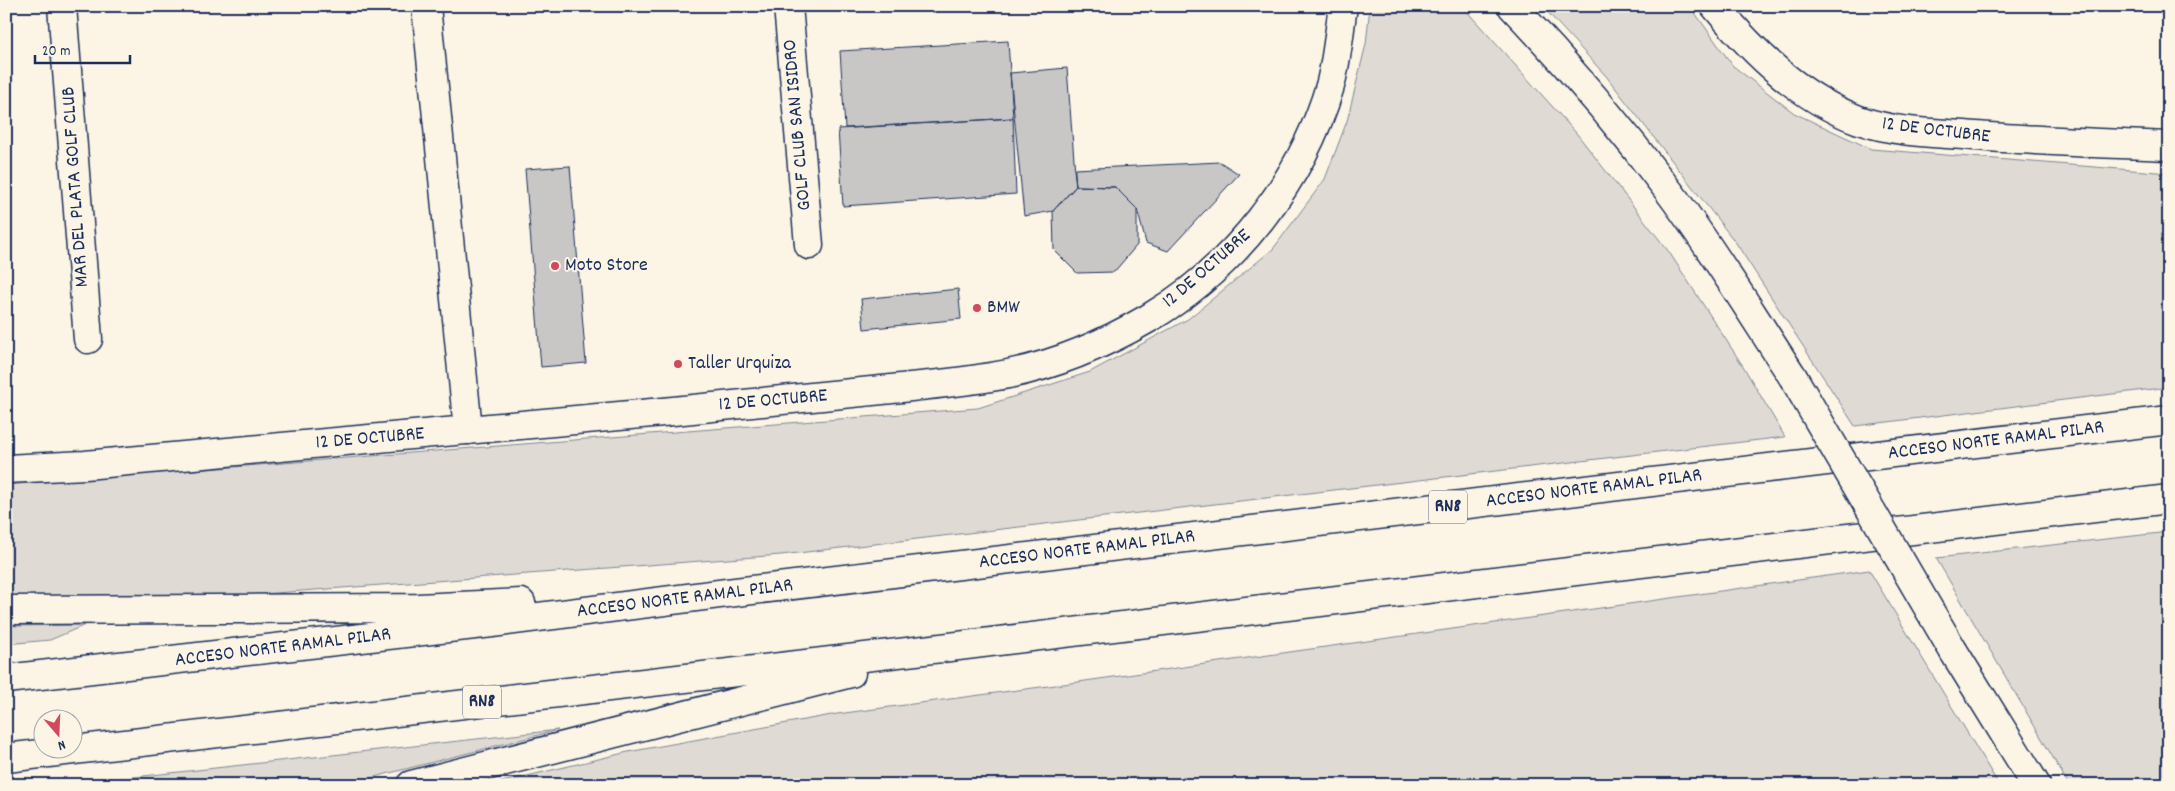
<svg xmlns="http://www.w3.org/2000/svg" width="2175" height="791" viewBox="0 0 2175 791" font-family="Dekko,sans-serif">
<rect width="100%" height="100%" fill="#fcf5e5"/>
<filter id="ink" filterUnits="userSpaceOnUse"><feTurbulence type="fractalNoise" baseFrequency=".02" numOctaves="2"/><feDisplacementMap in="SourceGraphic" scale="10" xChannelSelector="R" yChannelSelector="G"/><feConvolveMatrix kernelMatrix="1 2 1 2 8 2 1 2 1" color-interpolation-filters="sRGB"/></filter>
<g filter="url(#ink)">
<path fill="#dfdbd4" stroke="#7d8599" d="M1370,6H1462L1577,134L1669,252L1743,366L1785,437L781,555L235,596L6,597V485L978,408L1090,372L1188,319L1273,249L1325,179L1347,121L1366,44Z
M1542,6H1690L1733,66L1794,113L1871,149L2169,173V387L1855,426L1736,243L1606,76Z
M2169,532V785H2069L1936,558Z
M1869,570L1999,785H489L628,752L837,714L1071,683Z
M85,625L50,640L6,644V626Z
M558,730L343,785H62Z"/>
<path fill="#c8c7c6" stroke="#1b2f5e" d="M1008,41L1013,118L845,128L840,51Z
M1067,68L1076,186L1053,211L1024,216L1010,73Z
M1013,118L1016,194L843,206L838,129Z
M1220,162L1239,174L1168,251L1146,243L1137,209L1115,187L1076,186L1074,169Z
M570,166L586,363L541,367L525,169Z
M1076,186L1115,187L1137,209V245L1114,272L1077,273L1054,250L1053,211Z
M958,289L961,319L864,329L861,299Z"/>
<g fill="none" stroke-linecap="round" stroke-linejoin="round">
<defs>
<path id="street" d="M62,6L88,339
M426,6L468,430
M788,6L809,245"/>
<path id="secondary" d="M1512,6C1568,65 1622,129 1671,194C1715,253 1753,316 1793,377
M1715,6C1755,54 1800,98 1859,120C1893,132 1929,133 1964,135C2032,141 2101,143 2169,146
M6,469L85,465C277,447 470,430 663,412C736,405 809,398 882,390C918,386 955,383 991,377C1046,369 1101,346 1149,318C1234,268 1302,181 1330,86C1337,60 1339,33 1343,6
M1954,652L2036,785"/>
<path id="highway" d="M6,610L418,608L521,603
M6,679L492,623L727,593L2169,420
M6,758L958,646L2169,499
M411,785L851,673"/>
</defs>
<use href="#street" stroke="#1b2f5e" stroke-width="31"/>
<use href="#secondary" stroke="#1b2f5e" stroke-width="31"/>
<use href="#highway" stroke="#1b2f5e" stroke-width="31"/>
<use href="#street" stroke="#fcf5e5" stroke-width="28"/>
<use href="#secondary" stroke="#fcf5e5" stroke-width="28"/>
<use href="#highway" stroke="#fcf5e5" stroke-width="28"/>
<defs>
<path id="secondary-bridge" d="M1793,377L1954,652"/>
</defs>
<use href="#secondary-bridge" stroke="#1b2f5e" stroke-width="31" stroke-linecap="butt"/>
<use href="#secondary-bridge" stroke="#fcf5e5" stroke-width="28"/>
</g>
</g>
<g fill="#d1495b" stroke="#fcf5e5" stroke-width="2">
<circle cx="555" cy="266" r="5"/>
<circle cx="977" cy="308" r="5"/>
<circle cx="678" cy="364" r="5"/>
</g>
<g text-anchor="middle" dominant-baseline="central" stroke-width="4" stroke-linejoin="round" paint-order="stroke">
<g fill="#fcf5e5" stroke="#5e6a86" stroke-width="1">
<rect x="1429" y="490.5" width="38" height="33" rx="4"/>
<rect x="463" y="685.5" width="38" height="33" rx="4"/>
</g>
<g font-size="19" font-weight="bold" fill="#1b2f5e">
<text x="1448" y="507">RN8</text>
<text x="482" y="702">RN8</text>
</g>
<g font-size="20" fill="#1b2f5e" stroke="#fcf5e5">
<text transform="translate(798 125) rotate(-95)">GOLF CLUB SAN ISIDRO</text>
<text transform="translate(1936 131) rotate(7)">12 DE OCTUBRE</text>
<text transform="translate(76 187) rotate(-94)">MAR DEL PLATA GOLF CLUB</text>
<text transform="translate(1207 269) rotate(-41)">12 DE OCTUBRE</text>
<text transform="translate(773 401) rotate(-5)">12 DE OCTUBRE</text>
<text transform="translate(370 439) rotate(-5)">12 DE OCTUBRE</text>
<text transform="translate(1996 441) rotate(-7)">ACCESO NORTE RAMAL PILAR</text>
<text transform="translate(1594 489) rotate(-7)">ACCESO NORTE RAMAL PILAR</text>
<text transform="translate(1087 550) rotate(-7)">ACCESO NORTE RAMAL PILAR</text>
<text transform="translate(685 599) rotate(-7)">ACCESO NORTE RAMAL PILAR</text>
<text transform="translate(283 648) rotate(-7)">ACCESO NORTE RAMAL PILAR</text>
</g>
<g font-size="20" fill="#1b2f5e" stroke="#fcf5e5" text-anchor="start">
<text x="565" y="266">Moto Store</text>
<text x="987" y="308">BMW</text>
<text x="688" y="364">Taller Urquiza</text>
</g>
</g>
<rect width="2175" height="791" fill="none" stroke="#fcf5e5" stroke-width="25"/>
<rect x="12" y="12" width="2150" height="766" fill="none" stroke="#1b2f5e" stroke-width="2" filter="url(#ink)"/>
<g transform="translate(58 734) rotate(161)"><circle r="24" fill="#fcf5e5" stroke="#a2a6af"/>
<path d="M0-4L9 19L0 12L-9 19Z" fill="#d1495b"/>
<text y="-8" font-size="14" font-weight="bold" text-anchor="middle" fill="#1b2f5e">N</text>
</g>
<path d="M35 55v8h95v-8" fill="none" stroke="#1b2f5e" stroke-width="2.5"/>
<text x="42" y="55" font-size="15" fill="#1b2f5e" stroke="#fcf5e5" stroke-width="4" paint-order="stroke">20 m</text>
</svg>
